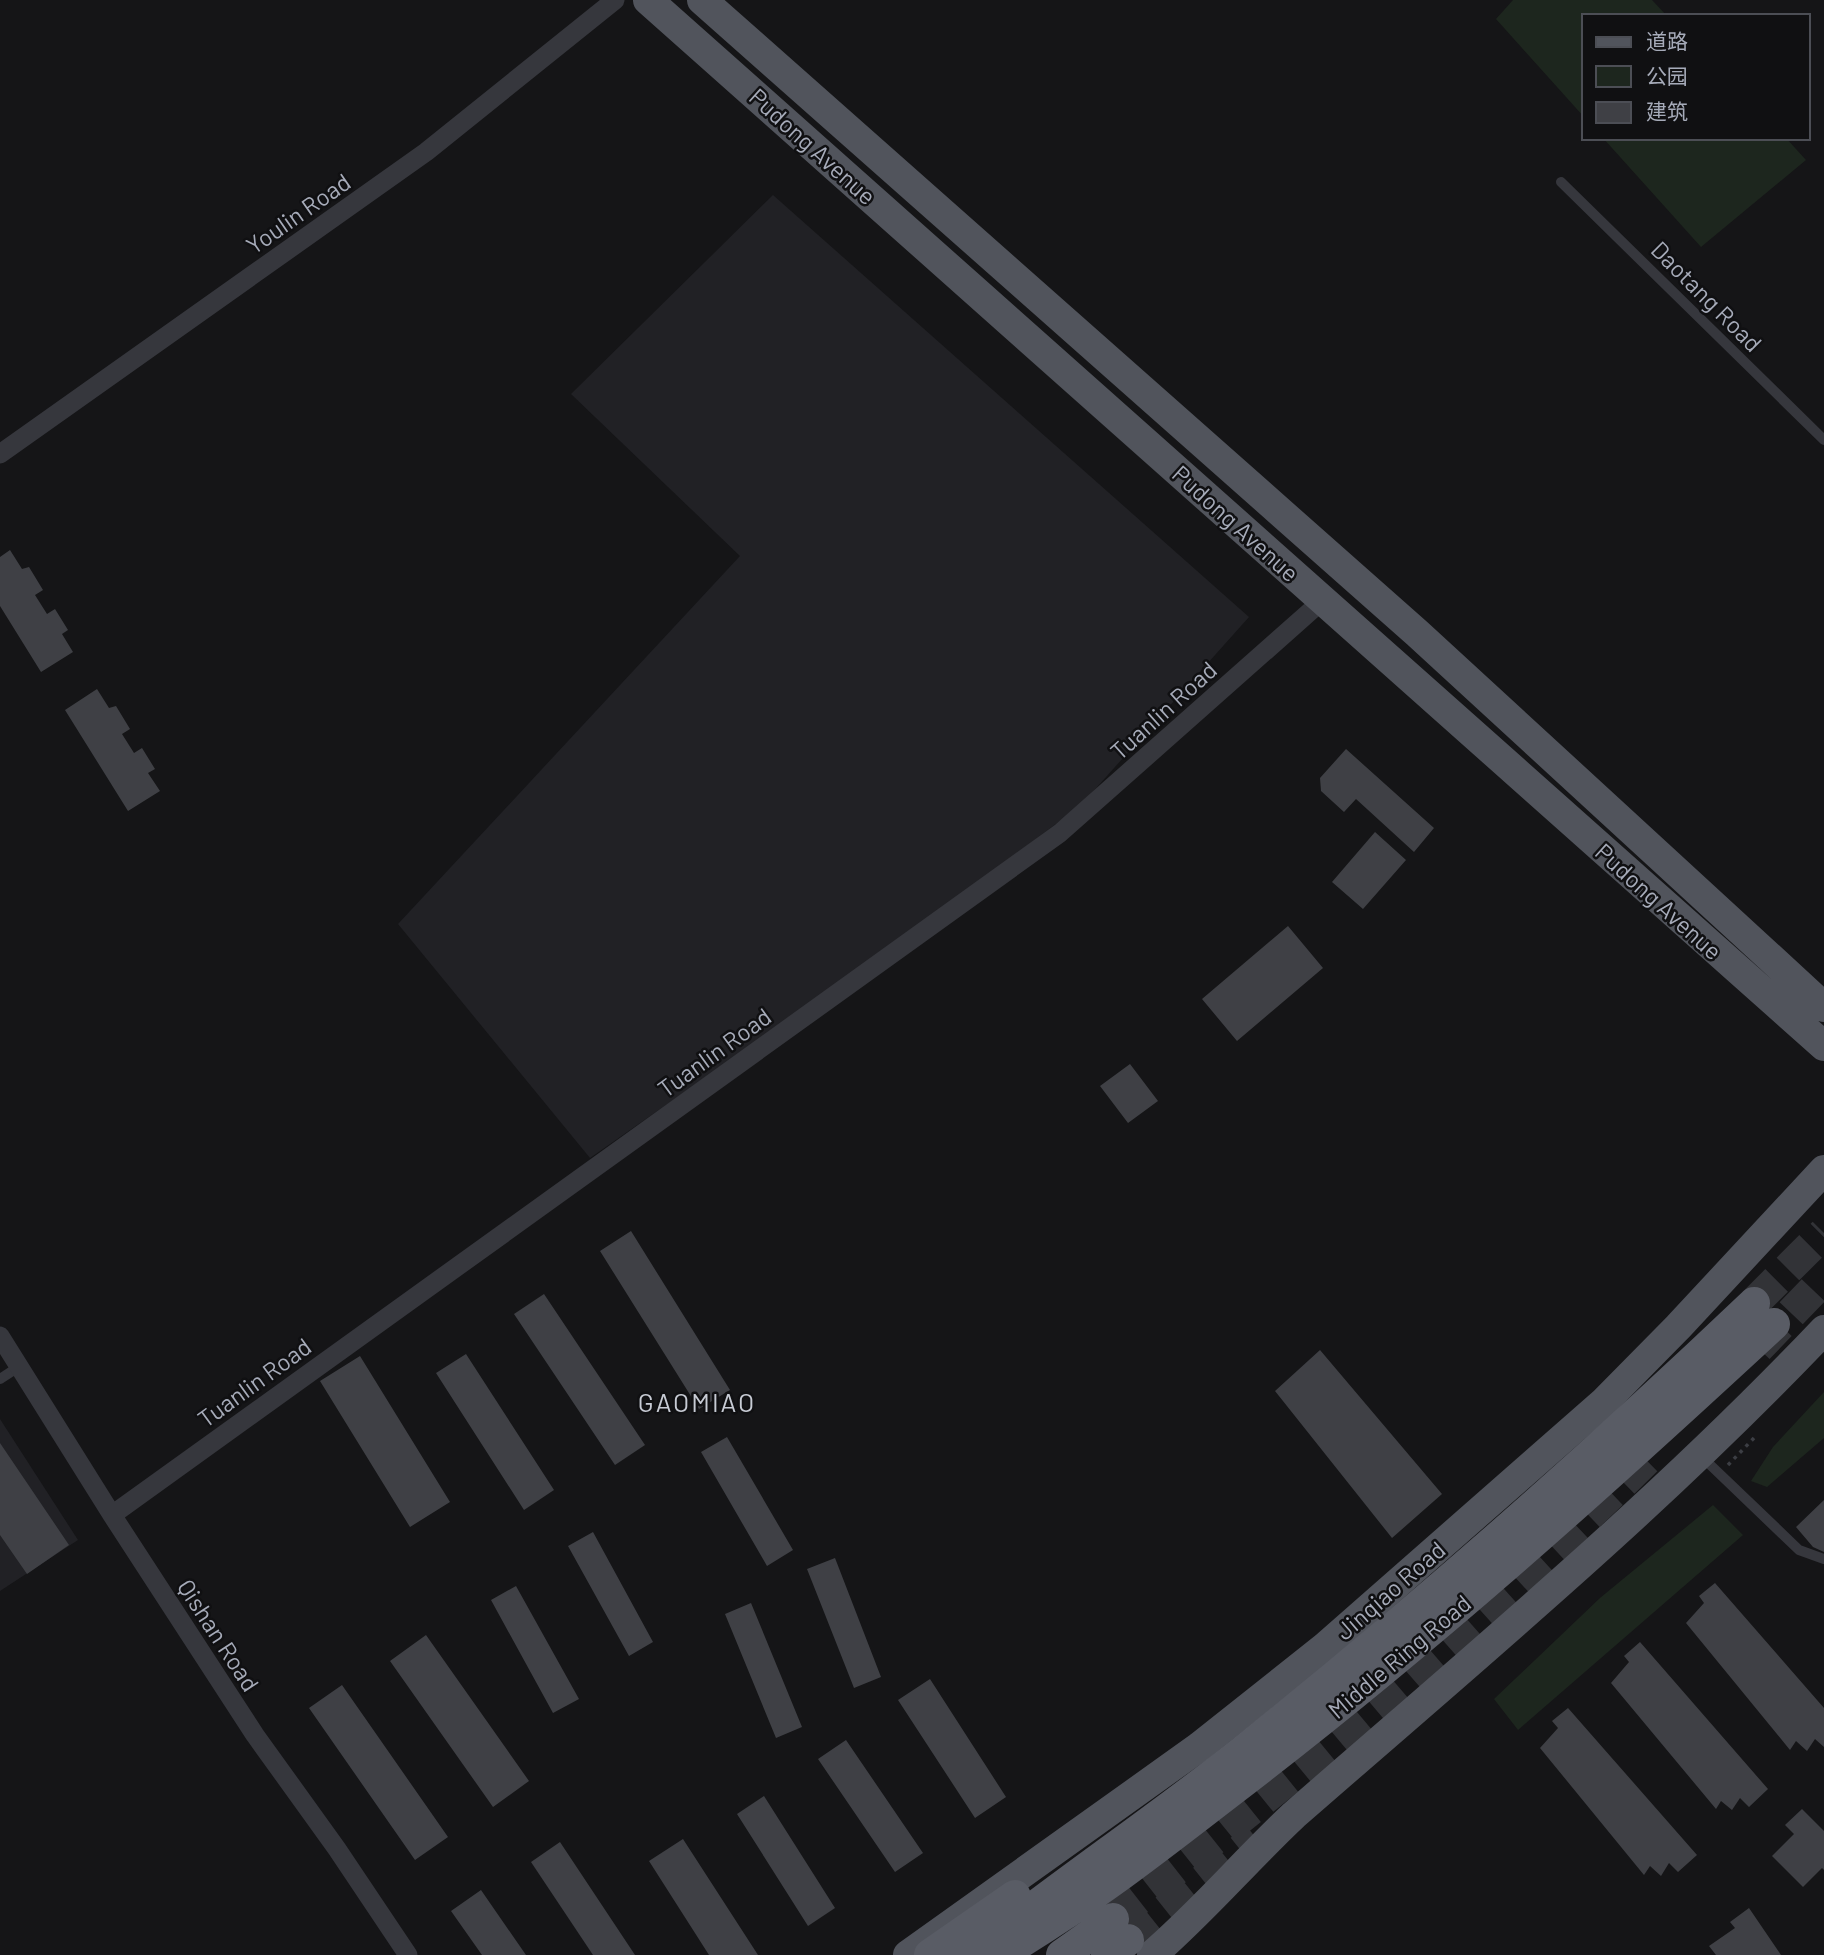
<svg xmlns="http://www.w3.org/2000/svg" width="1824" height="1955" viewBox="0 0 1824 1955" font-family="Barlow,'Noto Sans SC',sans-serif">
<rect width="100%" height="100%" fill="#151517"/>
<path fill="#212125" d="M773,195L1249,617L1081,805L901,941L590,1158L398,924L740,556L571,394Z
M0,1419L78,1540L0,1591Z"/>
<path fill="#1d261e" d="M1513,0H1652L1667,16H1584V117L1496,19Z
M1603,138H1786L1806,160L1701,247Z
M1824,1392V1438L1767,1487L1751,1481L1773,1447Z
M1713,1505L1743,1535L1518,1730L1494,1699L1600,1598Z"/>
<path fill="#3f4045" d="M10,550L22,569L29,567L43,590L35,595L47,614L55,609L68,630L62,634L73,652L41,672L0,606V557Z
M97,689L109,708L116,706L130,729L122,734L134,753L142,748L155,769L148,773L160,791L128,811L65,710Z
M1346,749L1434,828L1414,852L1356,799L1344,812L1321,791L1320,778Z
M1375,832L1406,860L1363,909L1332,882Z
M1288,926L1323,968L1237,1041L1202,999Z
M1130,1064L1158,1101L1128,1123L1100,1086Z
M631,1231L730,1390L699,1409L600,1251Z
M544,1294L645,1445L615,1465L514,1314Z
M1320,1350L1442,1494L1392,1538L1275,1391Z
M466,1354L554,1490L524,1510L436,1373Z
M360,1356L450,1502L410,1527L320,1381Z
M727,1437L793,1550L767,1566L701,1452Z
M0,1443L69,1545L27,1574L0,1535Z
M1824,1500V1552L1813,1547L1796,1527Z
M593,1532L653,1642L629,1656L568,1546Z
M835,1558L881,1677L854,1688L807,1569Z
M1715,1583L1824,1708V1747L1815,1739L1807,1751L1796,1741L1790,1750L1686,1623L1704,1603L1699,1596Z
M516,1586L579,1699L553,1713L491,1600Z
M751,1603L802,1727L776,1738L725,1614Z
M426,1635L529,1781L493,1807L390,1661Z
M1640,1642L1768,1789L1749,1807L1740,1798L1732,1810L1721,1801L1716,1809L1611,1683L1629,1662L1624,1656Z
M930,1679L1006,1797L975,1818L898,1700Z
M342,1685L448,1837L415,1860L309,1708Z
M1568,1708L1697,1855L1678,1872L1669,1863L1661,1876L1650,1866L1644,1875L1540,1748L1558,1728L1552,1721Z
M846,1740L923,1853L895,1872L818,1759Z
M764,1796L835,1908L808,1926L737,1814Z
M1802,1809L1824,1831V1870L1822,1868L1803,1887L1772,1856L1794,1834L1785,1825Z
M683,1839L758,1955H709L649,1861Z
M560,1842L635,1955H593L531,1862Z
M481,1890L526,1955H482L451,1911Z
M1749,1908L1781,1955H1716L1709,1946L1735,1928L1730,1922Z"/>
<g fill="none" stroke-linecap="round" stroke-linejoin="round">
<path stroke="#323337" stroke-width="32" stroke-dasharray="32 16" stroke-linecap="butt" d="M1754,1303L1824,1233
M1758,1348L1824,1279
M1113,1919C1299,1774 1482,1622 1650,1456
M1128,1940L1256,1838"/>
<path stroke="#3c3e44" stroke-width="3.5" stroke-dasharray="3.5 5" stroke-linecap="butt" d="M1728,1465L1754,1438"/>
<path stroke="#36373d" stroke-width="10" d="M1561,182L1824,440
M0,1379L20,1366
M1702,1457L1799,1550L1824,1559"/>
<path stroke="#36373d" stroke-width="19" d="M0,454L426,152L615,0
M0,1336L112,1515L255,1735L337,1849L408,1955
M112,1515L1060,833L1323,600"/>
<path stroke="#51545c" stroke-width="30" d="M648,0L1824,1046
M702,0L1417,633L1824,1007
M908,1955L1199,1747L1325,1647L1604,1402L1678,1327L1824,1170
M1152,1955C1202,1912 1246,1860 1294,1815C1475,1657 1659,1504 1824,1330"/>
<path stroke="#595c65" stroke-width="32" d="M930,1955L1015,1896
M972,1955C1060,1885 1154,1822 1242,1752C1420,1610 1589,1460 1754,1303
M999,1955C1082,1907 1157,1848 1232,1790C1422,1645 1599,1486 1774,1324
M1062,1955L1113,1919
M1107,1955L1128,1940"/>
</g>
<g text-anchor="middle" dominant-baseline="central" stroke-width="5" stroke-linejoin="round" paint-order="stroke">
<g font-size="24" fill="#a6abb9" stroke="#101012">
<text transform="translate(813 146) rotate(42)">Pudong Avenue</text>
<text transform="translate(298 213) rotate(-35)">Youlin Road</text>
<text transform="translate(1707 296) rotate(45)">Daotang Road</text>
<text transform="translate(1236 523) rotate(42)">Pudong Avenue</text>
<text transform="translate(1163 710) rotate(-42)">Tuanlin Road</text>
<text transform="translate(1659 901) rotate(42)">Pudong Avenue</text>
<text transform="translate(714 1052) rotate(-36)">Tuanlin Road</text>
<text transform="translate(254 1382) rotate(-36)">Tuanlin Road</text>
<text transform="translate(1390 1590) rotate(-41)">Jinqiao Road</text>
<text transform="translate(219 1635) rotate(57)">Qishan Road</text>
<text transform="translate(1399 1656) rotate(-40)">Middle Ring Road</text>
</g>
<g font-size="26" letter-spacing="2" fill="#c7cbd4" stroke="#101012">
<text x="697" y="1401">GAOMIAO</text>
</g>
</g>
<rect x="1582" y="14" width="228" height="126" fill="#101012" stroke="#4c4e55" stroke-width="2"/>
<rect x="1596" y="37" width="35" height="10" fill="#51545c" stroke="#4c4e55" stroke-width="2"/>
<text x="1646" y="49" font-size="21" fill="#a6abb9">道路</text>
<rect x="1596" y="66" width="35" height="21" fill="#1d261e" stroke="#4c4e55" stroke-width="2"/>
<text x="1646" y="84" font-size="21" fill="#a6abb9">公园</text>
<rect x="1596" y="102" width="35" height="21" fill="#3f4045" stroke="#4c4e55" stroke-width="2"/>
<text x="1646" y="119" font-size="21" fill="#a6abb9">建筑</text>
</svg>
